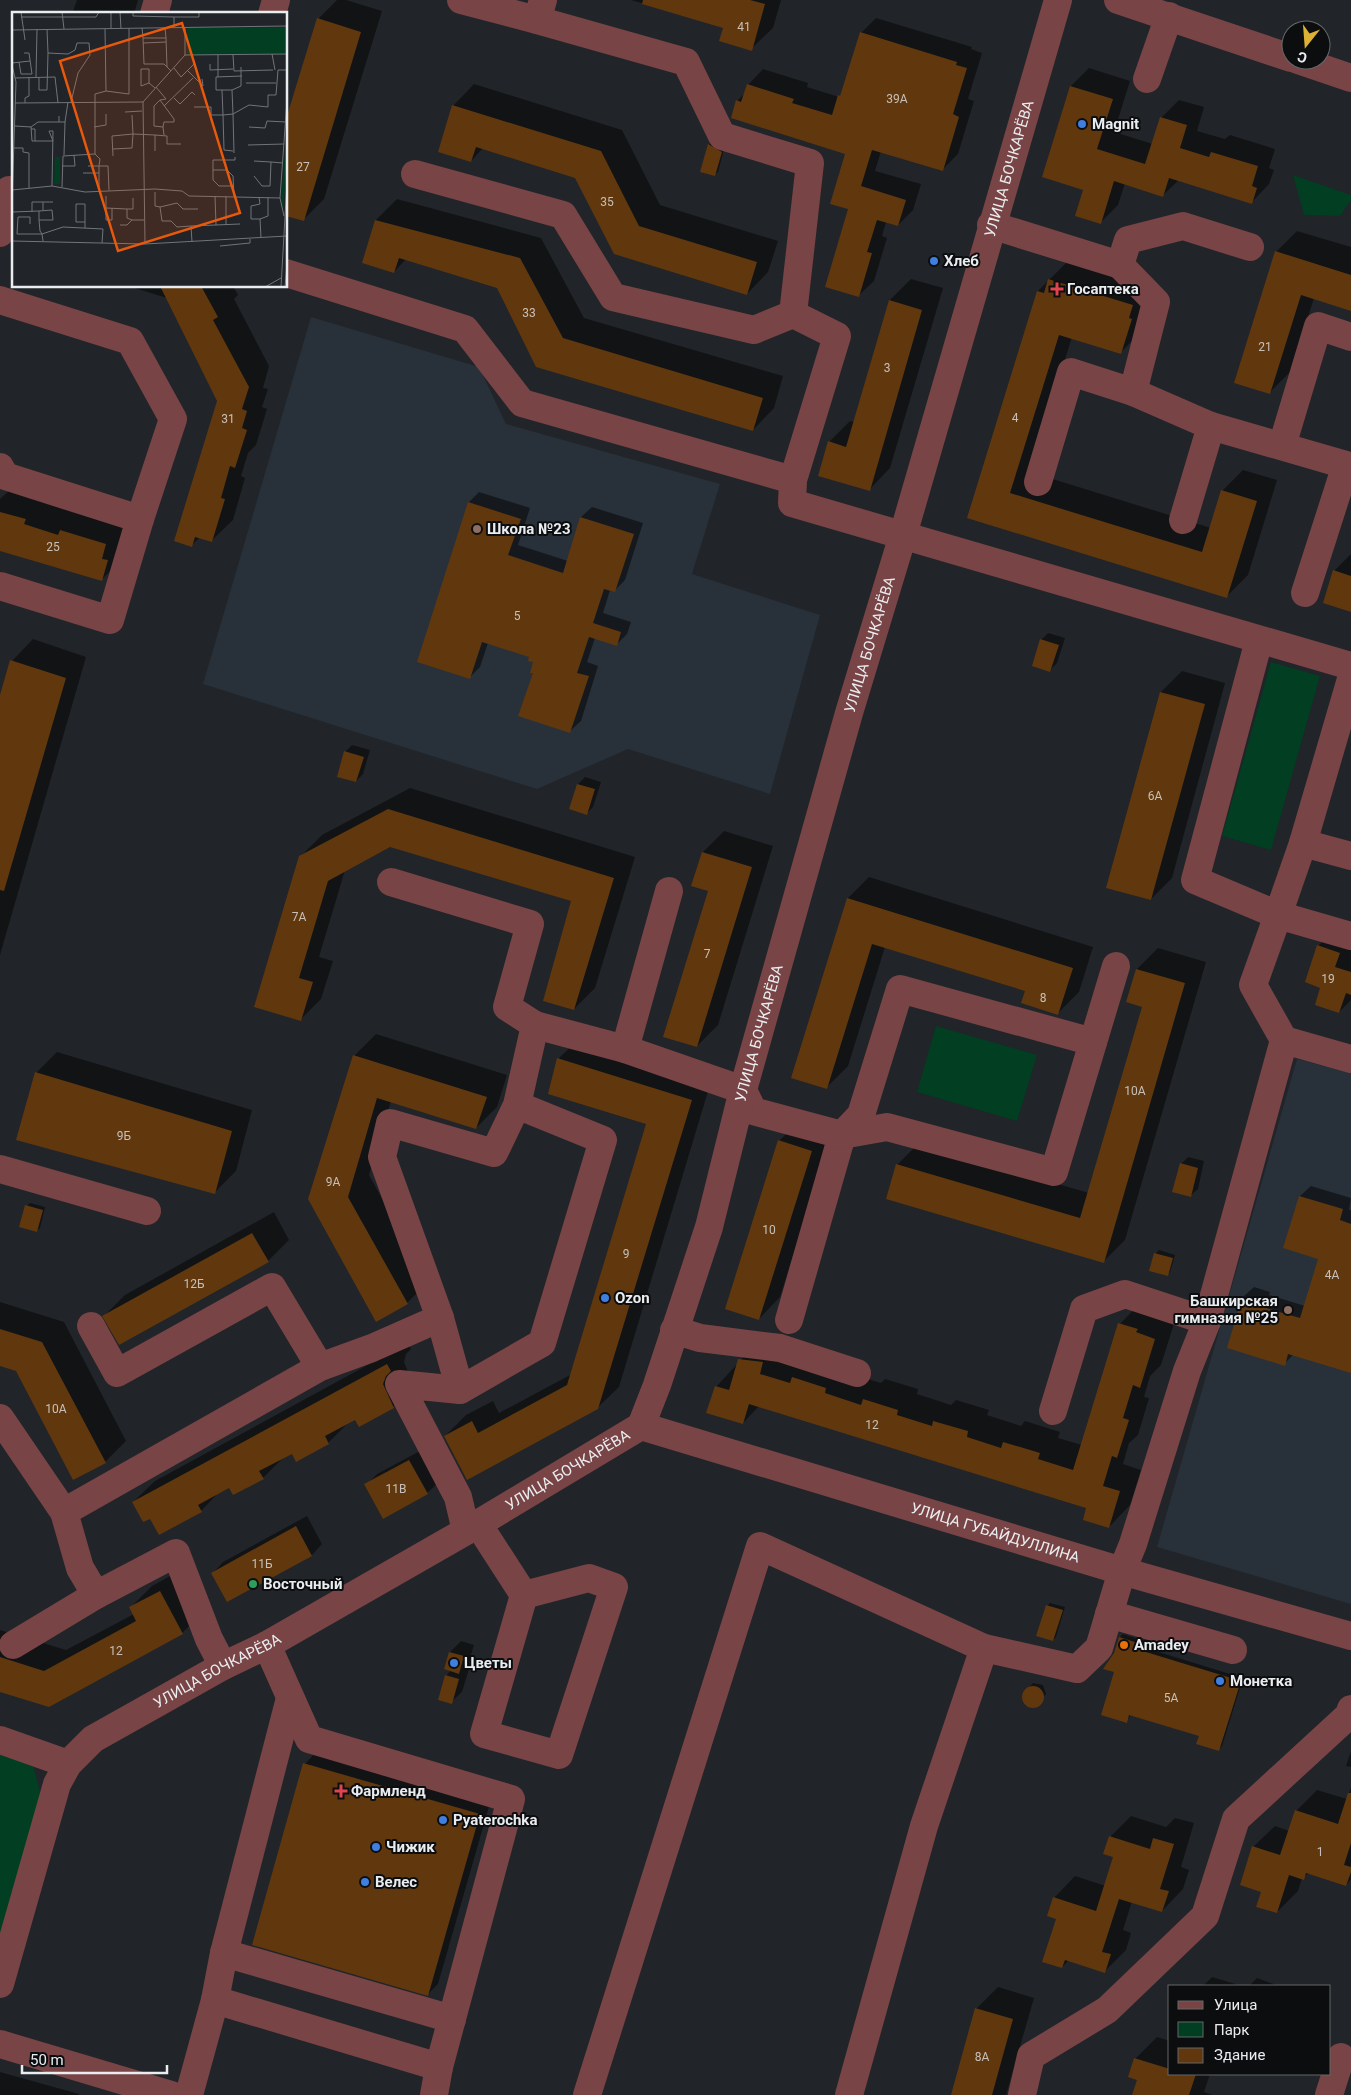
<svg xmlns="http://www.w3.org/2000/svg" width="1351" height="2095" viewBox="0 0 1351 2095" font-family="Roboto,sans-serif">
<rect width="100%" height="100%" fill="#212429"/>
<path fill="#283039" d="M311,317L479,367L506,424L720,484L692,574L820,615L770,794L628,749L537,789L203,684Z
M1297,1059L1351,1073V1604L1157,1547Z"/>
<path fill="#013e22" d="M1293,175L1351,195V200L1340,216L1304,215Z
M1271,662L1320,676L1271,850L1222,836Z
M936,1026L1037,1055L1017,1121L917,1092Z
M0,1749L31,1758L41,1795L0,1940Z"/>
<path fill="#0007" d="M77,0H138L134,14H72Z
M337,0H346L382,11L324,199L303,220L318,19Z
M631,0H781L773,28L751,49L724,27Z
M876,18L972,47L971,49L982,53L968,99L974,101L958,154L942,170L881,151L875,171L921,184L913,210L898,225L886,222L882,236L887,238L874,281L858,296L846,153L737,101L746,92L748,85L763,69L808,83L807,87L839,97L843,93L861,33Z
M1089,68L1130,81L1114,132L1153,144L1161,118L1179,100L1204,107L1197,131L1225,139L1230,135L1275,149L1269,168L1274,170L1269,184L1252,202L1179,180L1163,195L1125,183L1118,205L1100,223L1085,189L1043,176L1071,86Z
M474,84L622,130L660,205L778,241L768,272L747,294L615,253L576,177L483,148L471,161L453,106Z
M712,142L724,149L718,172L714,175L709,145Z
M397,199L541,238L584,318L783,376L774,408L753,430L536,366L498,287L406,259L394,272L376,220Z
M1297,231L1351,247V310L1314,298L1291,371L1270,392L1276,252Z
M1070,259L1154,284L1142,331L1121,352L1072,337L1030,472L1211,528L1222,491L1243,470L1277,480L1248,575L1227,596L969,517L1038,291Z
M911,279L943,288L890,468L869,490L829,442L850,421L854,422L890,300Z
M128,286H233L238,295L234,299L269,366L263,388L268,389L262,407L267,409L256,445L248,453L241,476L245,478L233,520L211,541L200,537L192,545L218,401L167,298Z
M12,488L46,498L45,503L78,513L127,523L123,559L101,580L0,549V499Z
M479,492L530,508L518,545L568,561L581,517L592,507L643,523L625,580L614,591L610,590L603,613L631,622L627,634L616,645L595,638L587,662L598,666L581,721L570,731L534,672L535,662L531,657L488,643L480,667L469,678V502Z
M1351,554V611L1334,571Z
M1048,633L1065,638L1057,663L1050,670L1041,640Z
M33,639L86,657L0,955V700L12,661Z
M1182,671L1225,683L1172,878L1151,899L1161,692Z
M352,745L370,750L363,774L356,781L345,752Z
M585,777L601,782L593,807L586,814L570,809L578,784Z
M410,788L635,857L595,988L574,1009L573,901L390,845L345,870L319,957L333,961L321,999L300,1020L255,1006L300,857L322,835Z
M724,831L773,846L718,1025L697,1046L709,890L703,852Z
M869,877L1093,947L1079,992L1058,1013L1026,990L885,947L848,1066L827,1087L848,898Z
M1340,925L1351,929V1000L1339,1012L1322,987L1318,946Z
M1158,948L1206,962L1125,1240L1104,1261L897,1165L918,1144L1089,1193L1143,1006L1128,1002L1137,969Z
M376,1034L507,1075L497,1107L476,1128L391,1101L369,1175L428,1282L407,1303L310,1199L354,1056Z
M580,1038L712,1078L619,1387L597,1408L467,1478L445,1436L466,1415L493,1401L499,1413L572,1374L647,1123L558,1059Z
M57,1052L252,1110L236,1171L215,1192L36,1073Z
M800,1120L832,1130L780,1297L759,1319L779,1141Z
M1188,1157L1204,1161L1198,1189L1191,1195L1181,1164Z
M1311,1186L1351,1198L1349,1210H1351V1372L1294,1354L1284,1364L1228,1347L1243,1297L1254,1287L1270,1292L1269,1295L1305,1306L1320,1258L1300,1196Z
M30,1203L45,1207L40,1228L36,1231L27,1206Z
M274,1212L289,1240L268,1261L104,1316L125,1295Z
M1159,1250L1175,1255L1170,1272L1167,1275L1156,1253Z
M0,1302L64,1322L126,1441L105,1462L16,1370L0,1365Z
M1141,1302L1176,1317L1161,1365L1150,1376L1144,1397L1149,1398L1138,1435L1129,1443L1123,1464L1141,1470L1130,1505L1109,1527L1088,1507L759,1406L743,1423L716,1387L761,1338L845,1372L881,1383L885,1379L918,1389L917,1394L951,1405L956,1400L989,1410L987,1415L1021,1426L1025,1421L1060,1432L1058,1438L1082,1445L1120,1324Z
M408,1343L411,1349L406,1354L404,1362L414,1386L393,1407L350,1421L328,1443L292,1452L285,1456L263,1478L230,1487L219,1492L201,1511L150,1517L133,1502L155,1481Z
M420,1451L438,1483L427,1493L366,1485L377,1474Z
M307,1516L322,1544L312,1555L228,1600L213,1573L223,1562Z
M181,1570L204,1612L182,1633L0,1691V1630L66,1650L134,1614L130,1608L152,1586Z
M1050,1603L1065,1607L1056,1637L1053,1640L1047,1606Z
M1123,1634L1141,1640L1139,1646L1243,1678L1222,1746L1219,1749L1200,1735L1131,1714L1127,1721L1116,1671L1115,1653L1120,1637Z
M461,1641L474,1645L469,1661L464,1667L469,1669L462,1692L451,1702L446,1676L451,1670L446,1668L450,1652Z
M1033,1683L1043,1685L1046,1694L1036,1706L1031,1707L1023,1700L1022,1695Z
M1351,1751V1767L1346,1766Z
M315,1753L490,1803L438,1984L428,1994L305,1764Z
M1351,1787V1879L1346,1885L1309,1873L1302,1878L1298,1891L1277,1912L1262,1891L1253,1847L1275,1826L1289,1831L1296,1811L1317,1790L1347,1799Z
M1131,1816L1166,1827L1175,1818L1194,1823L1181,1867L1189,1870L1183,1889L1162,1911L1132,1901L1123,1930L1131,1933L1126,1950L1105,1971L1069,1960L1062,1967L1054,1898L1075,1876L1106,1886L1115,1856L1110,1837Z
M1212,1977L1242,1986H1203Z
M1257,1978L1276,1985L1275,1986H1249Z
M998,1987L1034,1998L1006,2095H952L976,2009Z
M1157,2037L1170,2041V2074H1210L1204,2092L1212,2095H1134L1139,2079L1135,2059Z
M0,2072L79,2094V2095H0Z"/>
<path fill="#61380e" d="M643,0H750L765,4L752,51L719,41L723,28L642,4Z
M317,18L361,32L304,221L286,216V119Z
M860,32L957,62L956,65L967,68L953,114L959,117L943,171L872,150L861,186L906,200L898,226L877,220L867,252L872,253L859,297L825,287L848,209L830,204L845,154L731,118L736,100L741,102L747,84L794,99L792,103L832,115L838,95L840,96Z
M1070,86L1113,99L1097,149L1145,164L1160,117L1187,125L1180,148L1209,157L1211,152L1258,166L1252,186L1257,188L1252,204L1169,178L1163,197L1114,181L1101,224L1075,216L1083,190L1042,177Z
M452,105L601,151L639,226L757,262L747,295L614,254L575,178L476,147L471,162L438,152Z
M708,144L722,152L715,176L700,172Z
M375,220L520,258L563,338L763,398L753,431L536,367L497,288L399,258L394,273L362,263Z
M1275,251L1351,275V311L1301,295L1270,394L1234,383Z
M1048,279L1133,305L1129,318L1132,319L1121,354L1059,335L1010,493L1202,552L1221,490L1257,501L1227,598L967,518L1037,291L1044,293Z
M160,286H201L218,317L213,320L249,387L242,409L247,411L242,428L247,430L235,468L230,466L221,498L225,499L212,542L195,537L192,547L174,541L217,401Z
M889,300L922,310L870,491L818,476L828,441L846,447Z
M468,502L521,519L508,555L563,573L580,517L634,534L615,592L604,589L593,623L621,632L617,646L589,637L577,673L589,676L570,733L518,716L533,673H530L533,662L528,661L529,657L482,642L470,679L417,662Z
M0,512L26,519L24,524L58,535L60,530L106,544L102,559L108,560L102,581L0,551Z
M1333,570L1351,576V612L1323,603Z
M1040,639L1059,645L1050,672L1032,666Z
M10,660L66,678L4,891L0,890V695Z
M1160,692L1205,704L1151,900L1106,888Z
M344,751L364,757L356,782L337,777Z
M577,784L595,789L587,815L569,809Z
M388,809L614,878L574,1010L543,1001L571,901L390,847L328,881L299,978L313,982L301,1021L254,1007L299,856Z
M702,852L752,867L697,1047L663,1037L708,891L691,886Z
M847,898L1073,968L1058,1015L1021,1003L1025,991L872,944L827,1089L791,1078Z
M1317,945L1340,953L1335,967L1351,972V995L1346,993L1339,1013L1315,1005L1320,988L1305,982Z
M1136,969L1185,983L1104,1263L886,1199L896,1164L1080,1218L1142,1007L1126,1002Z
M353,1055L487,1097L476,1129L377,1098L348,1197L408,1304L376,1322L308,1199Z
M557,1058L692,1100L598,1409L467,1480L444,1436L472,1421L478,1433L567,1385L646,1124L548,1094Z
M35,1072L232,1131L215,1194L16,1140Z
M778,1140L812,1151L759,1320L725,1309Z
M1180,1163L1198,1168L1191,1197L1172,1192Z
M1299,1196L1343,1209L1340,1220L1351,1224V1373L1288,1354L1285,1366L1227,1348L1242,1297L1261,1302L1259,1306L1300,1318L1318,1259L1283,1248Z
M25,1205L43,1210L37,1232L19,1227Z
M252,1233L269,1262L119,1345L102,1316Z
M1154,1253L1173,1258L1168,1276L1149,1271Z
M1118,1323L1138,1329L1136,1332L1155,1339L1140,1388L1133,1385L1123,1418L1129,1420L1117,1458L1112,1456L1103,1486L1120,1491L1109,1528L1083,1520L1086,1508L749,1404L743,1424L706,1413L715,1386L729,1390L738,1359L763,1362L760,1374L790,1383L792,1377L826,1388L825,1393L861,1405L863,1399L898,1410L897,1415L932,1426L933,1421L968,1431L967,1437L1001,1448L1003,1442L1040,1453L1038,1459L1073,1470Z
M0,1329L42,1342L106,1463L73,1480L16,1371L0,1366Z
M387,1364L391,1371L386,1376L383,1384L394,1408L359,1427L355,1420L325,1436L329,1444L296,1462L292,1454L259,1471L264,1479L233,1495L229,1488L198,1505L202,1512L159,1535L150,1519L143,1522L132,1502Z
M409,1460L428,1494L383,1519L364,1484Z
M296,1526L312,1556L227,1602L211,1573Z
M160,1591L183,1634L49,1707L0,1692V1657L44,1671L136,1621L129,1607Z
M1046,1605L1063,1610L1053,1641L1036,1636Z
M1119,1637L1138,1643L1136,1649L1241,1681L1219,1751L1196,1744L1199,1736L1129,1715L1127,1723L1101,1715L1114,1672L1103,1669L1114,1653Z
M449,1652L464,1656L459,1674L444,1669Z
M445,1675L459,1679L452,1704L438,1700Z
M1022 1697a11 11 0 1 1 22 0a11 11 0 1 1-22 0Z
M303,1763L480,1814L428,1996L252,1945Z
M1348,1793H1351V1843L1344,1865L1351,1867V1872L1346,1886L1306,1873L1304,1880L1289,1875L1277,1913L1256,1907L1261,1892L1240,1885L1252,1846L1280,1855L1295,1810L1338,1824Z
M1109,1836L1150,1849L1153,1838L1174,1844L1160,1889L1169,1891L1162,1912L1119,1899L1102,1952L1111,1954L1105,1973L1065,1960L1062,1968L1042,1962L1056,1919L1047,1916L1053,1897L1096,1911L1113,1857L1103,1854Z
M975,2008L1013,2019L992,2095H951Z
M1134,2058L1170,2069V2074H1196L1189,2095H1132L1137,2080L1128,2077Z"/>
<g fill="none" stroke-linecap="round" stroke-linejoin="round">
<g stroke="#784445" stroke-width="28">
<path d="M461,0L537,20L543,0"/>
<path d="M1118,0L1291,58"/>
<path d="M154,14L158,0"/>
<path d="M272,14L276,0"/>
<path d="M537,20L686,62L722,136L810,163L793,314L837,336L793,480"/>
<path d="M1298,60L1351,78"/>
<path d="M1147,79L1169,16"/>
<path d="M415,174L563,215L613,297L754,330L793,314"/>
<path d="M991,225L1120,265L1128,240L1183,226L1250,247"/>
<path d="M0,233L9,190"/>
<path d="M286,273L465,329L522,403L793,480L792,503L1351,666"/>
<path d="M0,300L130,341L173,419L140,519"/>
<path d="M1133,392L1211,426L1346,465L1305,593"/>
<path d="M1282,446L1318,326L1351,337"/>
<path d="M0,467L5,476L140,519L110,620L0,586"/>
<path d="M1038,482L1071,372L1133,392L1156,302L1120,265"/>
<path d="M1183,520L1211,426"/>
<path d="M1259,640L1195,880L1278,915L1303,843L1351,679"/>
<path d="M1303,843L1351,856"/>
<path d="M391,882L530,924L507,1007L535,1025L625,1049"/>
<path d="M669,891L625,1049L743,1090L753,1111L842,1135L789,1320"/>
<path d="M1284,1040L1253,985L1278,915L1351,936"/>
<path d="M517,1105L494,1153L390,1123L382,1157L440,1318L460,1390L542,1343L603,1140L517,1105L535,1025"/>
<path d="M842,1135L887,1127L1054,1172L1116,966"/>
<path d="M842,1135L861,1115L900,989L1093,1042"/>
<path d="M0,1169L147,1211"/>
<path d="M91,1326L117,1373L272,1287L320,1367"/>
<path d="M674,1330L700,1338L780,1348L857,1373"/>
<path d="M460,1390L399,1384L458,1497L466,1531"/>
<path d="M1053,1411L1084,1309L1125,1294L1207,1321"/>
<path d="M0,1418L64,1512L80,1568L96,1595"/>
<path id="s1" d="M641,1426L1122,1571L1351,1636"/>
<path d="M64,1512L320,1367L372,1348L440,1318"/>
<path d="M478,1524L524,1595L589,1578L614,1587L559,1755L484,1734L524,1595"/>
<path d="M1109,1614L1233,1650"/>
<path d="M13,1645L96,1595L176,1553L209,1639L223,1666"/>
<path d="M267,1645L309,1739L511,1799L439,2067"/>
<path d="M0,1740L68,1764"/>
<path d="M224,1953L452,2019"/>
<path id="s2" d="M0,1984L57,1784L68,1764L93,1739L223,1666L267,1645L466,1531L641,1426L657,1385L709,1227L743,1090L849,713L903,535L1058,0"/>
<path d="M215,2000L224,1953L290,1698"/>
<path d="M0,2044L171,2095"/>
<path d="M189,2095L215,2000L439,2067L434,2095"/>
<path d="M587,2095L760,1546L984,1648"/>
<path d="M849,2095L924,1826L984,1648L1077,1669L1099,1648L1122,1571L1133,1544L1187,1371L1207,1321L1284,1040L1351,1059"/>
<path d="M1022,2095L1031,2056L1107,2010L1205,1916L1236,1819L1349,1715L1351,1709"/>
<path d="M1329,2095L1341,2057"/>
</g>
</g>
<g fill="#3f7fe0" stroke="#0c0d0f" stroke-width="2">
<circle cx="1082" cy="124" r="5"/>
<circle cx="934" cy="261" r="5"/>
<circle cx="605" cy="1298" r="5"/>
<circle cx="454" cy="1663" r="5"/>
<circle cx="1220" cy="1681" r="5"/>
<circle cx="443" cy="1820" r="5"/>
<circle cx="376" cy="1847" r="5"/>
<circle cx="365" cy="1882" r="5"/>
</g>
<g fill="#e0444e" stroke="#0c0d0f" stroke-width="2">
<path d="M1054.5 281.5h5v5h5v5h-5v5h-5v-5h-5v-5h5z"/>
<path d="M338.5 1783.5h5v5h5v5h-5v5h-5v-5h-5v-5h5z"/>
</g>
<g fill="#8d6e63" stroke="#0c0d0f" stroke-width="2">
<circle cx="477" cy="529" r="5"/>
<circle cx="1288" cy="1310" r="5"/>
</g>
<circle fill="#2e9e5b" stroke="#0c0d0f" stroke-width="2" cx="253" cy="1584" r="5"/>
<circle fill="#e8710a" stroke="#0c0d0f" stroke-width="2" cx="1124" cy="1645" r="5"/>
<g text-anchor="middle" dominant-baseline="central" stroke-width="4" stroke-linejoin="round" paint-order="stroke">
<g font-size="12" fill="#c8c0b8">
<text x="744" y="27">41</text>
<text x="897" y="99">39А</text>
<text x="303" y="167">27</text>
<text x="607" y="202">35</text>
<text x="529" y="313">33</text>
<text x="1265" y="347">21</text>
<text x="887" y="368">3</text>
<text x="1015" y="418">4</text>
<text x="228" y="419">31</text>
<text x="53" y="547">25</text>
<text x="517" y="616">5</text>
<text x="1155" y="796">6А</text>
<text x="299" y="917">7А</text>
<text x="707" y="954">7</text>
<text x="1328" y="979">19</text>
<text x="1043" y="998">8</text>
<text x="1135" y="1091">10А</text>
<text x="124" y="1136">9Б</text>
<text x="333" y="1182">9А</text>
<text x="769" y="1230">10</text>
<text x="626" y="1254">9</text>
<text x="1332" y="1275">4А</text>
<text x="194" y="1284">12Б</text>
<text x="56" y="1409">10А</text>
<text x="872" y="1425">12</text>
<text x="396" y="1489">11В</text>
<text x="262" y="1564">11Б</text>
<text x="116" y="1651">12</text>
<text x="1171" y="1698">5А</text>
<text x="1320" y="1852">1</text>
<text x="982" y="2057">8А</text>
</g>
<g font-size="15" font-weight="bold" fill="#eaedf0" stroke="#0c0d0f" text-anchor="start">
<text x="1092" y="124">Magnit</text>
<text x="944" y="261">Хлеб</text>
<text x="1067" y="289">Госаптека</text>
<text x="487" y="529">Школа №23</text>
<text x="615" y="1298">Ozon</text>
<text x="1278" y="1301" text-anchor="end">Башкирская<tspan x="1278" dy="17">гимназия №25</tspan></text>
<text x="263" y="1584">Восточный</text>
<text x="1134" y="1645">Amadey</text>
<text x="464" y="1663">Цветы</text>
<text x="1230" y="1681">Монетка</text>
<text x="351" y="1791">Фармленд</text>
<text x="453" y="1820">Pyaterochka</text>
<text x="386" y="1847">Чижик</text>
<text x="375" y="1882">Велес</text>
</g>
<g font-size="15" fill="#eaedf0" stroke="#0c0d0f">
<text stroke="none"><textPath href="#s2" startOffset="2208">УЛИЦА БОЧКАРЁВА</textPath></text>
<text stroke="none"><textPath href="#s2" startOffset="1712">УЛИЦА БОЧКАРЁВА</textPath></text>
<text stroke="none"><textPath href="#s2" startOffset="1308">УЛИЦА БОЧКАРЁВА</textPath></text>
<text stroke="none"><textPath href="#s2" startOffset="812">УЛИЦА БОЧКАРЁВА</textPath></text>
<text stroke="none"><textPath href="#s1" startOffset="370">УЛИЦА ГУБАЙДУЛЛИНА</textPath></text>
<text stroke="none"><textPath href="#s2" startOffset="408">УЛИЦА БОЧКАРЁВА</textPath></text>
</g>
</g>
<g transform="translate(12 12)">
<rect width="275" height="275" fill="#212429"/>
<path d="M275,15V41L177,43L175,40V16ZM275,112V153L271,199L269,191ZM43,145H48V172H42Z" fill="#013e22"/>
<path fill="none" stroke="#717479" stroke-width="1" d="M9,0L13,28M50,0L52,17M99,0V17M108,0L109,17M121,0V4L162,5V16M9,5H84L87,0M162,5H187V0M130,16L131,26H154L153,16M173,16V43M35,17L36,41M0,18L275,14M131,26L132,52H152L159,59M154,26L155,55M131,31L154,30M260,42L263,58M173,43L275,42M221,43L222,59L261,58M7,50L9,62H20L17,41H12M0,51L18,49M198,52V58L221,57M0,53L4,70L0,189M162,56L169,65L182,52M176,59L191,74L190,67M24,65L25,17M27,65V78H35L36,41L56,42L63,38L65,31H77L78,43L66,61L59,90M206,65V43M3,66L43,65L46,91M137,71V57H129V74L137,71L143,76M234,71H264M144,75L154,87L148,88M210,78H204V65L230,64M220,78L229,74V55M94,79L117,82V16M162,86L168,92L180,80L183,83M3,91L131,90M13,91V86L17,84V65M152,94L181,66M182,95H199V103H211L210,78H220L221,102L237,93L256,95V83H264L266,58H275M113,100L130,99M120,103L121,122L143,123V139M47,104V110H53L52,143M53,110L56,90M3,114L19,115L20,129H41L37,119H41M19,115L26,110H47M82,115L94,113V102M151,115L152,110H162V107L148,88L142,94V114L151,115L152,123M237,115L253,116L255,109L274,110M19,117H23V129M143,123L155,124V132H169M236,133L272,132M2,136H11V140L17,141V176M101,137L120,136L121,122L100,124L101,144M221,139L212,138L211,103L221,102L222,141M242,149L259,150M50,154H63L62,143M76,154H87L88,147L83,142M201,158V168L207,174H222M71,161H87M242,164L250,174H258L259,150L271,151M40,174L41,119M50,175L51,144L83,142V82L94,79L93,17M0,178L40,174L73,180L143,177L170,179L177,184L268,186M87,178V154H96L97,178M143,180V194L148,195L150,209H159L165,215L179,214M94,184V196L115,197M203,184L204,213M214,184V213M222,184L221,164L215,158H201V148H223V145M247,185L248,192L239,194V207H248M148,195L165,191L171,197H186M94,196V208H100V196M31,198V190H41M0,200L27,199M20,200V190H31M272,204L268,186L275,88M120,208L115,206V197H121V186M73,210H64V192H73V216M18,212V205H6L5,222H30L28,219L27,208V199L40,198L41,208H27M108,213H115L120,208H132M249,226L248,207L256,204V185M0,229L133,232L275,224M31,229L30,222L51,215L91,217L90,231M180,230L179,214L228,212M133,232L131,90L173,43M208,234L238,231V227M253,275L269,266M269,275L275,170M273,275L275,252"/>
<path fill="#e8590c" fill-opacity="0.15" stroke="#e8590c" stroke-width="2.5" d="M170,11L228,201L106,239L48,49Z"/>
<rect width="275" height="275" fill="none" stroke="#eaedf0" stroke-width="2.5"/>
</g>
<rect x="1168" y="1985" width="162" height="90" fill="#0c0d0f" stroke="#656769"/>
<rect x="1178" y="2001" width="25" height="8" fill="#784445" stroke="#656769"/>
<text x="1214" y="2010" font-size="15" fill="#eaedf0">Улица</text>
<rect x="1178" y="2022" width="25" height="15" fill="#013e22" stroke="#656769"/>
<text x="1214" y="2035" font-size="15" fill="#eaedf0">Парк</text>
<rect x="1178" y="2048" width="25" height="15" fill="#61380e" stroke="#656769"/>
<text x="1214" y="2060" font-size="15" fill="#eaedf0">Здание</text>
<g transform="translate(1306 45) rotate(197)"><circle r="24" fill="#0c0d0f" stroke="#656769"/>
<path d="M0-4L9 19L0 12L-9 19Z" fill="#ddb133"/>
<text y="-8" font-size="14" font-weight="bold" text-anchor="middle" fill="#eaedf0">С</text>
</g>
<path d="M22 2065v8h145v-8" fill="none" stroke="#eaedf0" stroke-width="2.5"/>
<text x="30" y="2065" font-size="15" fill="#eaedf0" stroke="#0c0d0f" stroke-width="4" paint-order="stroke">50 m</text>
</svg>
